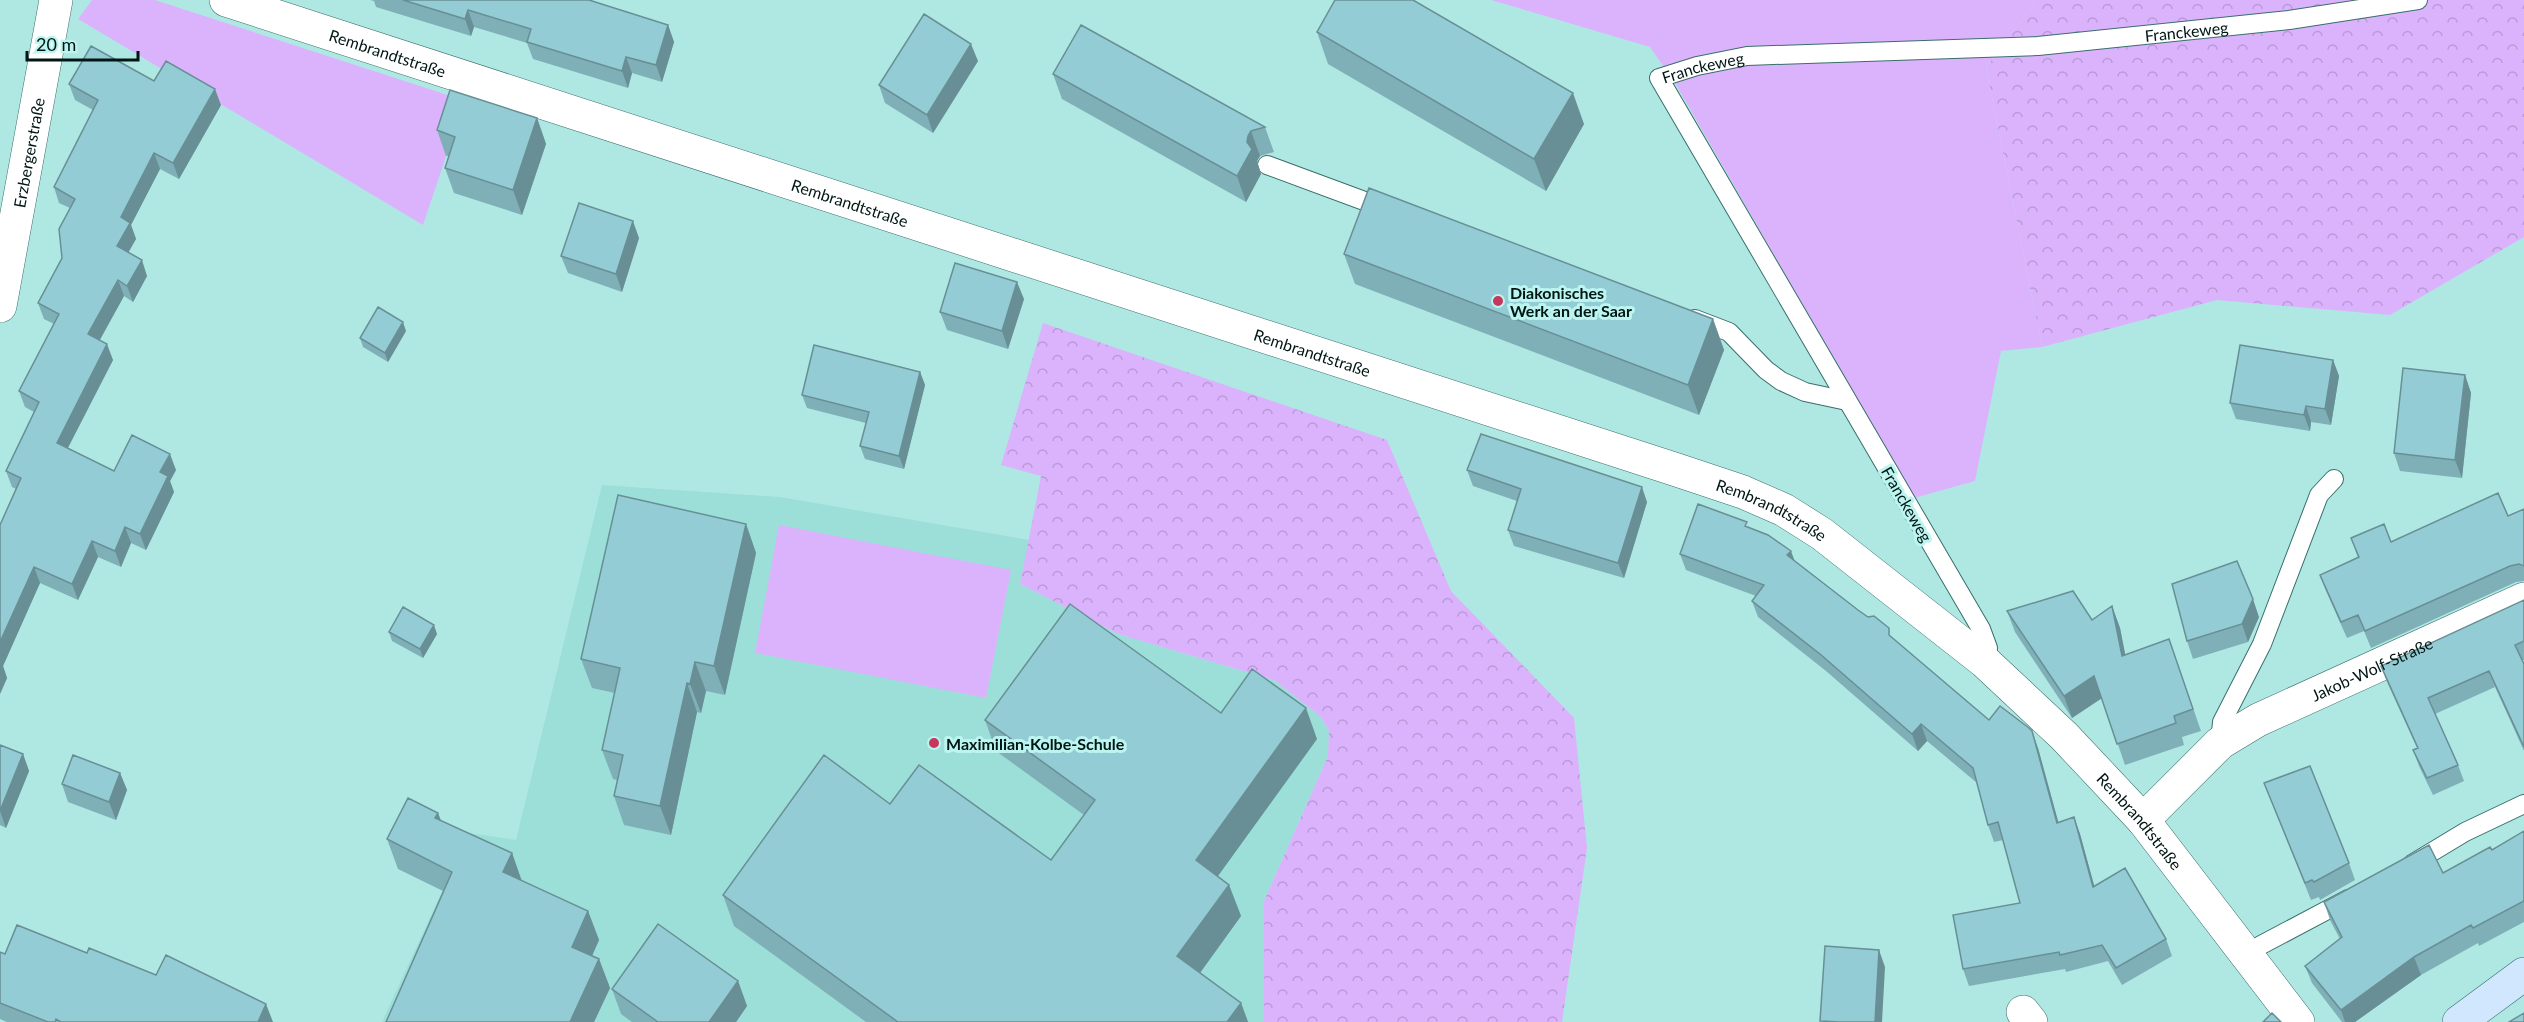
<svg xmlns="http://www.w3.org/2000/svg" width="2524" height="1022" viewBox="0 0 2524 1022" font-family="Lato,sans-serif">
<defs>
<pattern id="forest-crowns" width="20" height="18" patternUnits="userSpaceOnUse" patternTransform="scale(1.5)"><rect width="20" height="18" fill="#dbb3fd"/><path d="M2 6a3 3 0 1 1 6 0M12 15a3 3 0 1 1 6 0" fill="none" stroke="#ba99d8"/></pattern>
</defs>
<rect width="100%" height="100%" fill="#afe8e3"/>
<path fill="#9bdfd8" d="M602,485L780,497L1029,540L1021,584L1118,634L1274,680L1321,717L1329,731L1328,756L1264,901V1022H382L469,833L516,840Z"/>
<path fill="#dbb3fd" d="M92,0H155L460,99V115L423,225L78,19Z
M1491,0H2036L1986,68L2042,347L2001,351L1975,481L1914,498L1675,83L1650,47Z
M779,525L1011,570L986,698L755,653Z"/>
<path fill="url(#forest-crowns)" d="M2036,0H2524V237L2390,315L2217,300L2042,347L1986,68Z
M1043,323L1387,440L1451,591L1574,718L1587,848L1562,1022H1264V901L1328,756L1329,731L1321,717L1274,680L1118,634L1020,584L1041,476L1001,465Z"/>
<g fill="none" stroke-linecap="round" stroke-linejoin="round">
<defs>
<g id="service">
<path d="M1267,165L1386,209"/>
<path d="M1695,319L1729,332L1766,370L1781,381L1805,392L1847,401"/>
<path id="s1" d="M1985,662L1988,648L1981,629L1659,78L1697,66L1747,56L2038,46L2289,20L2418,0"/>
<path d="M2220,743L2222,722L2262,644L2319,495L2334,479"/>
<path d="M2412,864L2465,832L2524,804"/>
<path d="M2246,953L2348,899"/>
</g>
<g id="minor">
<path id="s2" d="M226,0L1677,470L1743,492L1784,510L1822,534L1985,662L2064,736L2143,820L2298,1022"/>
<path id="s3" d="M0,306L56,0"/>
<path id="s4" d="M2143,820L2220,743L2258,720L2524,599"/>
<path d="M2023,1012L2031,1022"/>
</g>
<path id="secondary" d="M2459,1022L2524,974"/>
</defs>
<use href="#service" stroke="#386f6b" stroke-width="20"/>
<use href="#minor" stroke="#386f6b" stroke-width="34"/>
<use href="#secondary" stroke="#386f6b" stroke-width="34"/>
<use href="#service" stroke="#fff" stroke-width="18"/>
<use href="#minor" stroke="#fff" stroke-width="33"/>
<use href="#secondary" stroke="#d0e7fd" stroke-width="33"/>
</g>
<path fill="#7fafb7" d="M370,0H589L668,25L674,42L662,82L632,73L628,88L533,59L527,43L474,27L471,36L376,7L374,1Z
M1317,32L1584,124L1546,191L1328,64Z
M978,61L933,133L885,103L879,85Z
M1053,74L1265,127L1274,152L1260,156L1257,161L1261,174L1246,202L1062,99Z
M154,81L221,105L179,179L160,169L131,225L136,239L128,252L147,276L133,302L124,296L100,340L113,360L68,448L114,471L176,470L170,481L174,492L146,550L131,543L121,567L98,557L78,600L40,583L3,666L7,678L0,694L16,489L12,487L6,471L34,412L25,407L19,391L54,324L44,319L38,303L62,258L70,208L59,203L54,187L93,110L75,100L69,84Z
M537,118L546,144L522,215L454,193L445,168L449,156H446L437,130Z
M639,238L622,292L568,273L561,256Z
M1344,254L1713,319L1724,350L1699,415L1355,284Z
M1024,299L1008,349L947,330L940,312Z
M406,331L388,362L363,347L360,338Z
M2333,360L2339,376L2331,425L2311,422L2310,431L2236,419L2230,403Z
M920,372L925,385L904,469L865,459L860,446L866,423L807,408L802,395Z
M2465,375L2471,393L2462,478L2400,471L2394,453Z
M1467,470L1647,502L1624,578L1514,546L1508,530L1517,501L1473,486Z
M2524,509V581L2516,582L2371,648L2364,631L2347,638L2326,591L2320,575L2358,558L2351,538L2391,542L2508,516Z
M746,524L756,553L725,695L706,691L701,713L697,712L671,835L624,825L614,796L617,780L613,779L602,750L615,693L592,688L581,659Z
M1749,528L1794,560L1893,638L1989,720L2038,748L2058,822L2074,817L2080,834L2094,886L2166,939L2172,956L2122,985L2108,961L2066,972L2065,969L1969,986L1963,969L2020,903L2003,840L1994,842L1988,825L1977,783L1927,741L1918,751L1826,671L1758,617L1752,601L1756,596L1686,570L1680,554Z
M2524,600V660L2522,661L2524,664V751L2495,687L2435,714L2458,765L2464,781L2433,795L2419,766L2413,750L2417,748L2387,682L2381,666Z
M2112,606L2120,628L2125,655L2169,639L2201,731L2182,737L2184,745L2125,765L2102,698L2072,718L2015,632L2007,611L2092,620Z
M2259,617L2248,642L2193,659L2187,641Z
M389,632L437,634L423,658L392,641Z
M1221,713L1317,739L1218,876L1229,885L1241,916L1200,973L1241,1003L1248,1022H866L734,926L723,895L890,804L1051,860L1084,815L996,751L985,720Z
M0,745L23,754L29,771L6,828L0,825Z
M120,773L127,790L116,820L68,802L62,784Z
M2264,783L2349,863L2355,880L2320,900L2319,897L2311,900Z
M438,813L441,821L512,853L522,881L588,911L599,940L592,956L599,959L610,988L594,1022H386L443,891L398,869L387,839Z
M2524,831V922L2479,946L2478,943L2421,975L2355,1022H2342L2312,983L2305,966L2340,939L2330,920L2324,902L2443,873L2492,850Z
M0,952L5,954L87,953L273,1022H7L0,1019Z
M738,981L747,1006L736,1022H632L621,1014L612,989Z"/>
<path fill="#688f95" d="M468,10L474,27L471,36L465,19Z
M668,25L674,42L662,82L656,65Z
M971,44L978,61L933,133L927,115Z
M626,57L632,73L628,88L622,71Z
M215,89L221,105L179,179L173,163Z
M1573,93L1584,124L1546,191L1534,159Z
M537,118L546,144L522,215L513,190Z
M1251,131L1260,156L1257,161L1261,174L1246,202L1237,176L1247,142L1248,136Z
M154,153L160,169L131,225L136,239L123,262L117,246L121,217Z
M633,221L639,238L622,292L616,274Z
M142,260L147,276L133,302L127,286Z
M118,280L124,296L94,350L88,334Z
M1017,282L1024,299L1008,349L1002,331Z
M1713,319L1724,350L1699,415L1688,385Z
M403,322L406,331L388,362L385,353Z
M107,344L113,360L62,459L57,443Z
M2333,360L2339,376L2331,425L2325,409Z
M920,372L925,385L904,469L899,456Z
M2465,375L2471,393L2462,478L2455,460Z
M2306,406L2311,422L2310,431L2304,415Z
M170,454L176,470L170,481L174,492L146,550L140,534L160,472Z
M1642,487L1647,502L1624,578L1618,563Z
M746,524L756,553L725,695L714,666Z
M125,527L131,543L121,567L115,551Z
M92,541L98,557L78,600L72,584Z
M1791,551L1797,567L1787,555Z
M34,567L40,583L3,666L7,678L0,694V642Z
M2253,599L2259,617L2248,642L2242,624Z
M2112,606L2120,628L2130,678L2122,656Z
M434,625L437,634L423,658L420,649Z
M695,662L706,691L701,713L690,684Z
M2094,676L2102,698L2072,718L2064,696Z
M687,683L697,712L671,835L660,806Z
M1306,708L1317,739L1207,891L1196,860Z
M1921,724L1927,741L1918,751L1912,734Z
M2032,731L2038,748L2063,839L2057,823Z
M23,754L29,771L6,828L0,811Z
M120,773L127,790L116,820L109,802Z
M438,813L449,842L435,818Z
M2074,817L2080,834L2099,903L2093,887Z
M512,853L522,882L503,872Z
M1229,885L1241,916L1189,988L1177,956Z
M588,911L599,940L583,976L572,947Z
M1879,950L1885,967L1882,1022H1875Z
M2414,957L2421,975L2355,1022H2345L2341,1010Z
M599,959L610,988L594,1022H570Z
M738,981L747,1006L736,1022H709Z
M1241,1003L1248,1022H1227Z
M266,1004L273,1022H258Z"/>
<path fill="#94ccd5" stroke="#688f95" stroke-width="1.5" d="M403,0H589L668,25L656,65L626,57L622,71L527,42L531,29L468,10L465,19Z
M1335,0H1413L1573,93L1534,159L1317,32Z
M924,14L971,44L927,115L879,85Z
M1081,25L1265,127L1251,131L1248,136L1247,142L1252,149L1237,176L1053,74Z
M91,46L154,81L166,61L215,89L173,163L154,153L121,217L130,223L117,246L142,260L127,286L118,280L88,334L107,344L57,443L114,471L132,435L170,454L160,472L168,476L140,534L125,527L115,551L92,541L72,584L34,567L0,642V525L21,478L6,471L39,402L19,391L59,314L38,303L62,258L59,229L75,199L54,187L98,100L69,84Z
M450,90L537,118L513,190L445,168L455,137L437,130Z
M1369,188L1713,319L1688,385L1344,254Z
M579,203L633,221L616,274L561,256Z
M955,263L1017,282L1002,331L940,312Z
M378,307L403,322L385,353L360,338Z
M814,345L920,372L899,456L860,446L869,412L802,395Z
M2240,345L2333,360L2325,409L2306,406L2304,415L2230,403Z
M2403,368L2465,375L2455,460L2394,453Z
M1481,434L1642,487L1618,563L1508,530L1521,489L1467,470Z
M2498,493L2508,516L2524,509V566L2519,564L2510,566L2365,631L2358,615L2341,622L2320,575L2359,557L2351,538L2384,524L2391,542Z
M618,495L746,524L714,666L695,662L690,684L687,683L660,806L614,796L623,755L602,750L620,668L581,659Z
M1698,504L1747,522L1745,526L1768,535L1791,551L1787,555L1858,610L1868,617L1874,616L1889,628V635L1989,720L2000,706L2029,728L2032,731L2057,823L2074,817L2093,887L2125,868L2166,939L2116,968L2102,945L2060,955L2059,952L1963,969L1953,915L2020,903L1998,822L1988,825L1973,768L1921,724L1912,734L1820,654L1752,601L1764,585L1680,554Z
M2237,561L2253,599L2242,624L2187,641L2172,584Z
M2073,591L2092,620L2112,606L2122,656L2169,639L2193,709L2174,716L2176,723L2117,744L2094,676L2064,696L2007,611Z
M2524,600V641L2515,645L2524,664V747L2489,671L2428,698L2458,765L2427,778L2413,750L2418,748L2381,666Z
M1070,604L1221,713L1252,669L1306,708L1196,860L1229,885L1177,956L1241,1003L1227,1022H898L723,895L824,755L890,804L919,765L1051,860L1095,800L985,720Z
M403,607L434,625L420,649L389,632Z
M0,745L23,754L0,811Z
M73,755L120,773L109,802L62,784Z
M2310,766L2349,863L2314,882L2312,880L2305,883L2264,783Z
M408,798L438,813L435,818L512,853L503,872L588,911L572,947L599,959L570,1022H386L452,872L387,839Z
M2524,831V901L2473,928L2471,925L2414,957L2341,1010L2305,966L2342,937L2324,902L2429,845L2443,873L2490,847L2492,850Z
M658,924L738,981L709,1022H658L612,989Z
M17,925L87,953L89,948L156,975L166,955L266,1004L258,1022H61L56,1019L55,1022H48L0,1003V952L5,954Z
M1825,946L1879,950L1875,1022H1840L1820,1021Z
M2272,1013L2281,1022H2263Z
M2524,1013V1022H2509Z"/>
<g fill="#c5375e" stroke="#bcf5f0" stroke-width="2">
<circle cx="1498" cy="301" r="6"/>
<circle cx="934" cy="743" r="6"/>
</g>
<g text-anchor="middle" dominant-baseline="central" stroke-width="6" stroke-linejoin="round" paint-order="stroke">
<g font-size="16" fill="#011614" stroke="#bcf5f0">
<text stroke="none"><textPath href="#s1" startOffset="1204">Franckeweg</textPath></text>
<text stroke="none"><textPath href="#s2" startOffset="170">Rembrandtstraße</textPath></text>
<text stroke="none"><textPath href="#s1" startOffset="718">Franckeweg</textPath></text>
<text stroke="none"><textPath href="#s3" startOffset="156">Erzbergerstraße</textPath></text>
<text stroke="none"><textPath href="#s2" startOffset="656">Rembrandtstraße</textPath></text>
<text stroke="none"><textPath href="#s2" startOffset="1142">Rembrandtstraße</textPath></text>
<text transform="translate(1907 504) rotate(60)">Franckeweg</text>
<text stroke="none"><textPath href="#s2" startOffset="1628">Rembrandtstraße</textPath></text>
<text stroke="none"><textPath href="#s4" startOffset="278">Jakob-Wolf-Straße</textPath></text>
<text stroke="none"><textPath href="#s2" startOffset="2114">Rembrandtstraße</textPath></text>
</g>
<g font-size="16" font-weight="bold" fill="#011614" stroke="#bcf5f0" text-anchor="start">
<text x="1510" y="292">Diakonisches<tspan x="1510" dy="18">Werk an der Saar</tspan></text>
<text x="946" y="743">Maximilian-Kolbe-Schule</text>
</g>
</g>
<path d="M27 51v9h111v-9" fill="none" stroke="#011614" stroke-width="3"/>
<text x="36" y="51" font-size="18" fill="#011614" stroke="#bcf5f0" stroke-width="4.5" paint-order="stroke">20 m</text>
</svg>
